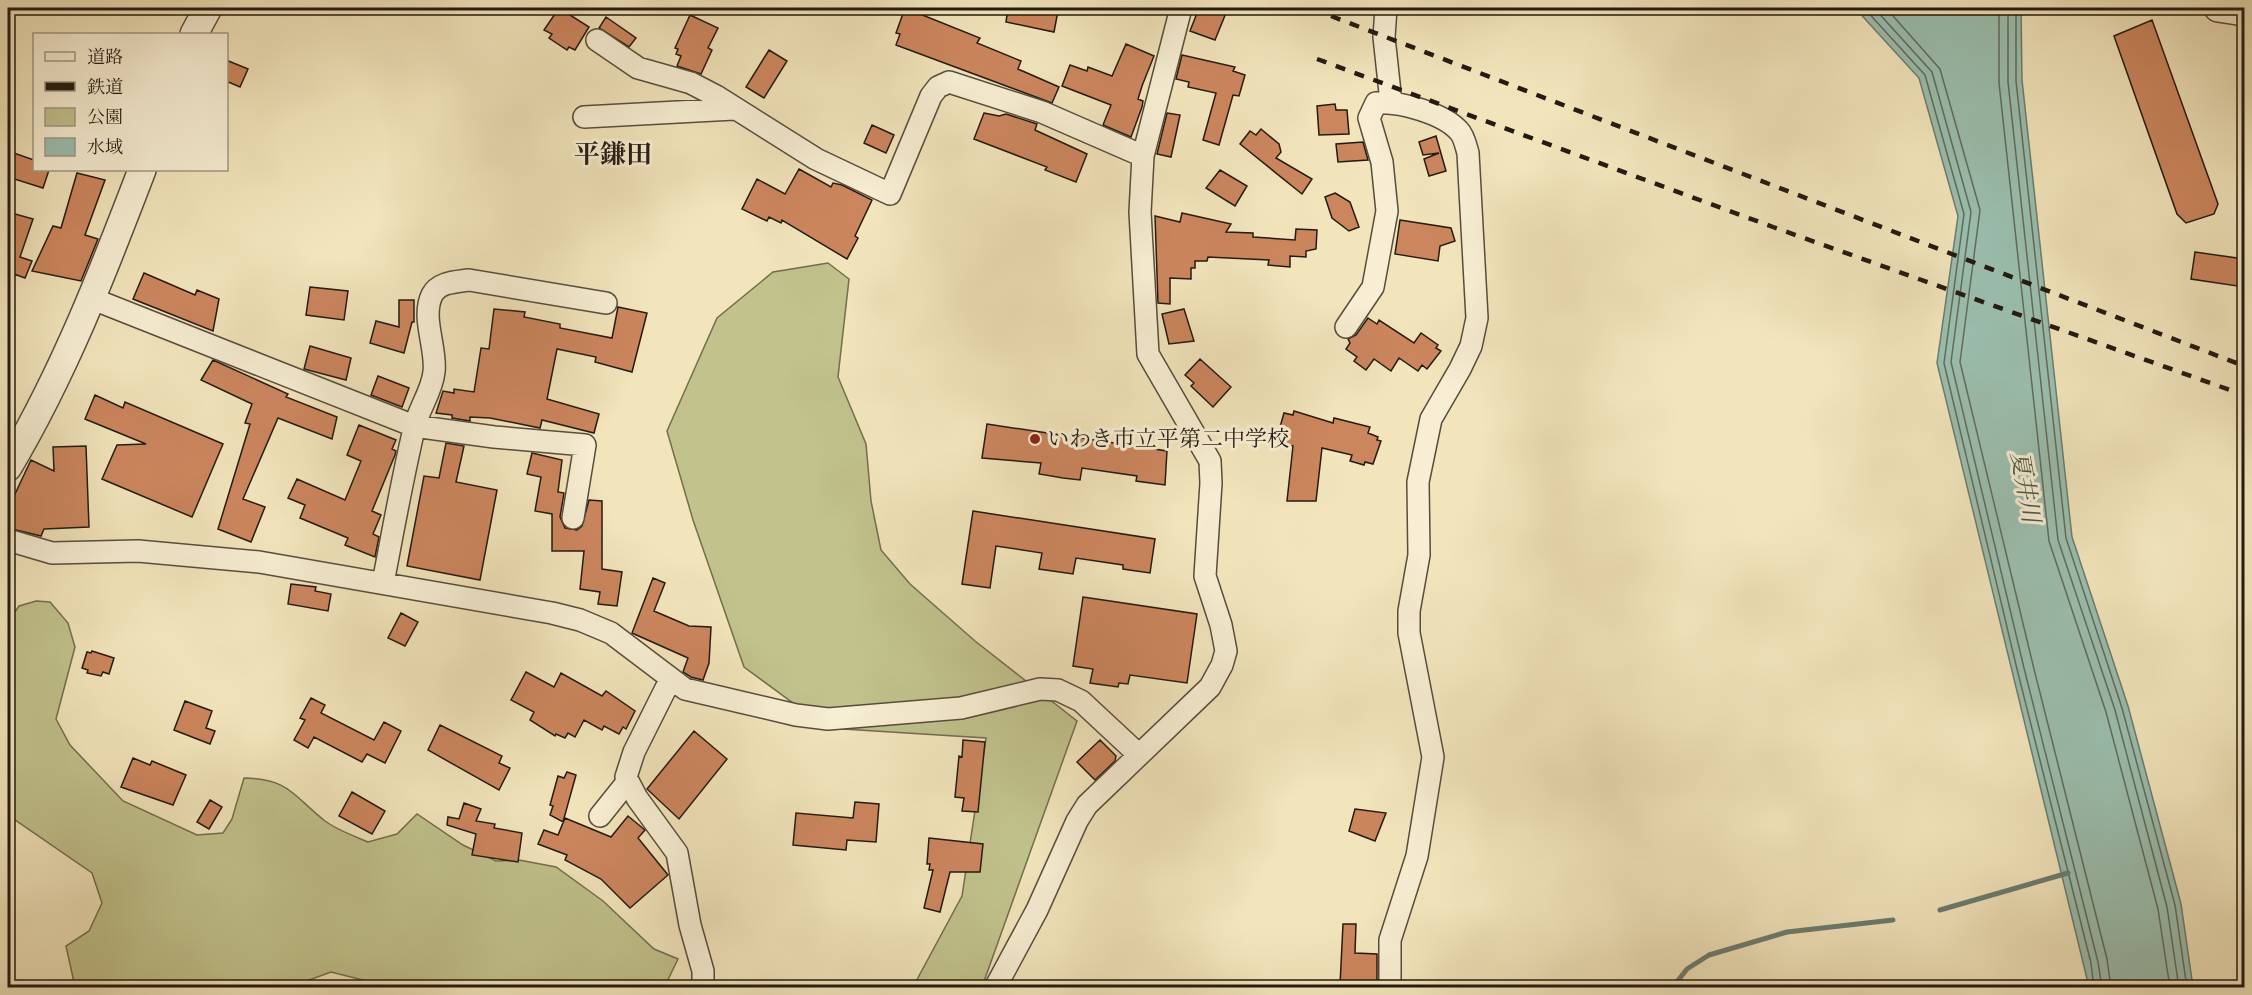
<svg xmlns="http://www.w3.org/2000/svg" width="2252" height="995" viewBox="0 0 2252 995" font-family="'IM FELL Double Pica','Noto Serif JP',serif">
<rect width="100%" height="100%" fill="#f2e5bc"/>
<filter id="stains"><feTurbulence type="fractalNoise" baseFrequency=".00333" numOctaves="4"/><feColorMatrix values="0 0 0 0 .2 0 0 0 0 .09 0 0 0 0 .02 0 0 0 .5 -.17"/></filter>
<radialGradient id="worn" r=".72"><stop offset=".6" stop-color="#630" stop-opacity="0"/><stop offset="1" stop-color="#630" stop-opacity=".3"/></radialGradient>
<path fill="#c1c28c" stroke="#726e4e" stroke-width="1.5" d="M828,263L849,279L838,377L866,444L871,501L881,550L910,584L975,641L1077,721L982,987H913L962,896L986,738L827,728L744,667L693,520L667,431L717,318L773,272Z
M36,601L50,602L68,623L75,647L56,719L70,745L123,801L197,835L223,833L232,819L244,778C290,779 293,796 325,821C337,830 354,836 368,842L397,834L417,814L463,845L496,861L519,860L556,867L603,901L654,949L678,959L664,988H395L331,972L290,987H75L66,946L89,931L102,903L92,873L8,815V622L19,606Z"/>
<path fill="#9bbfaf" stroke="#6b7d70" stroke-width="1.5" d="M1855,8H2021L2022,80L2072,537L2128,706L2181,904L2193,987H2089L1937,363L1958,216L1919,78Z"/>
<g fill="none" stroke-linecap="round" stroke-linejoin="round">
<path stroke="#5f6c60" stroke-width="1.5" d="M1864,8L1925,75L1964,214L1944,363L2017,669L2091,963L2094,988
M1874,8L1932,72L1971,212L1951,362L2024,668L2098,962L2102,988
M1886,8L1940,69L1980,210L1960,362L2033,665L2107,959L2111,988
M1999,8V83L2049,541L2106,712L2158,909L2170,988
M2008,8V82L2058,540L2115,710L2167,907L2179,988
M2016,8V81L2066,538L2122,708L2175,905L2187,988"/>
<path stroke="#6b7d70" stroke-width="5" d="M1940,910L2068,873
M1672,988L1687,969L1709,955L1787,932L1893,920"/>
</g>
<path fill="#cc865e" stroke="#231a11" stroke-width="1.5" d="M559,8L589,27L575,50L569,47L567,50L549,38L552,34L544,30Z
M905,8L980,38L977,43L1021,61L1018,69L1059,87L1052,103L896,45L900,34L896,33Z
M1008,8H1048L1058,11L1054,32L1006,22Z
M1199,8H1228L1215,40L1190,31Z
M690,15L718,28L708,48L712,50L701,74L677,66L681,56L676,54L678,49L675,48Z
M606,17L636,38L629,47L599,28Z
M2152,20L2218,204L2214,214L2186,223L2177,214L2114,36Z
M1126,44L1154,56L1142,86L1138,99L1143,101L1142,107L1131,137L1103,125L1111,105L1062,86L1070,65L1087,71L1088,67L1112,76Z
M769,50L787,61L764,98L746,87Z
M1182,55L1235,67L1233,71L1245,75L1239,96L1233,95L1219,145L1203,140L1216,93L1188,87L1189,82L1176,79Z
M226,60L248,69L240,87L226,81Z
M1335,104L1336,110H1347L1349,134L1319,135L1317,106Z
M984,113L999,116L1006,114L1037,124L1035,130L1087,154L1076,182L1045,170L1047,167L974,139Z
M1167,113L1180,115L1171,157L1157,154Z
M872,125L894,135L886,153L864,143Z
M1261,129L1279,144L1281,152L1276,158L1312,179L1302,194L1240,144L1250,131L1256,135Z
M1436,136L1446,171L1429,176L1424,159L1439,153L1423,155L1419,142Z
M1363,142L1368,160L1338,162L1336,144Z
M8,151L34,160V170H49L43,188L8,177Z
M799,169L831,187L833,183L842,185L872,200L855,236L858,238L847,259L782,220L781,223L769,217L767,221L742,209L757,179L785,194Z
M1220,170L1247,186L1235,206L1206,188Z
M77,173L105,180L85,235L98,239L81,281L32,271L53,226L61,228Z
M1335,193L1350,202L1359,227L1349,231L1332,218L1325,197Z
M8,212L33,219L20,257L32,261L25,278L14,274L10,286L8,285Z
M1182,213L1231,224L1226,232L1253,233V237L1295,240L1296,229L1317,230L1316,249L1306,251V257L1290,256V267L1268,265L1269,260L1208,257L1207,261H1195V268H1191V279L1170,278V304L1158,303L1155,216L1180,222Z
M1400,220L1451,228L1455,241L1440,246L1438,261L1395,254Z
M2195,252L2244,259V287L2191,279Z
M144,273L195,295L197,290L219,299L213,331L133,299Z
M310,287L348,291L344,320L306,315Z
M399,300H414V322H412L404,353L370,343L376,321L399,327Z
M618,307L647,313L632,372L595,362L596,357L557,349L547,399L599,414L594,433L542,420L540,428L490,418L470,417V421L452,418V415L436,413L443,391L454,393V389L474,392L481,348L489,349L494,309L525,312L524,317L560,324V328L612,338Z
M1184,309L1194,341L1169,344L1162,314Z
M1368,318L1377,324L1379,320L1414,343L1421,333L1438,345L1436,348L1441,351L1427,369L1422,365L1418,371L1399,358L1391,371L1374,359L1366,370L1354,361L1357,357L1346,349L1350,343L1348,339L1356,335Z
M310,346L351,358L346,380L304,369Z
M1200,359L1231,387L1213,407L1191,386L1194,383L1185,375Z
M213,360L288,394L286,397L337,417L332,439L278,418L243,499L265,507L251,542L218,529L250,424L245,423L252,404L201,380Z
M378,376L409,388L402,407L371,395Z
M95,395L123,408L125,402L223,444L192,517L102,479L117,445L146,444L85,419Z
M1294,411L1333,423L1334,418L1370,427L1368,433L1378,437L1377,440L1381,441L1373,464L1365,462L1364,465L1350,461L1352,455L1322,448L1316,501H1287L1293,446L1276,441L1284,413L1293,415Z
M987,424L1167,451L1165,485L1136,481L1137,476L1082,468L1080,480L1063,478L1039,474L1041,463L982,458Z
M359,425L396,440L392,449L396,451L395,455L372,511L381,515L373,534L379,537L375,557L345,545L348,538L300,518L305,505L288,498L297,479L345,500L361,461L347,455Z
M446,443L464,446L456,482L497,490L480,580L407,566L424,476L439,478Z
M86,446L89,527L44,529L41,536L8,528V509L31,460L54,471L53,447Z
M532,453L562,460L558,492L564,493L560,517L565,528L577,530L582,526L589,500L602,501V569L622,572L617,606L598,604L600,592L580,589L584,551H552V514L535,511L541,477L527,474Z
M973,511L1155,539L1150,573L1123,569V565L1076,558L1073,574L1039,569L1042,553L996,546L990,588L962,584Z
M653,578L665,583L654,611L689,626L711,627L709,663L703,680L691,677L683,672L688,658L632,633Z
M291,584L316,587L315,591L331,594L328,611L288,604Z
M1083,597L1197,614L1187,683L1130,675L1128,684L1119,683L1118,687L1090,683L1093,669L1073,666Z
M401,613L418,622L405,646L388,638Z
M92,651L114,658L109,674L103,672L101,676L87,673L88,670L82,668L87,652L91,653Z
M526,672L554,687L561,673L602,696L606,691L635,711L626,729L623,727L619,734L604,726L602,730L584,720L575,737L568,733L565,738L556,734L555,736L530,720L534,712L511,700Z
M311,698L325,705L321,713L374,740L384,722L401,731L385,763L367,754L362,762L314,737L308,748L294,740L305,720L300,718Z
M185,701L212,711L206,728L215,731L210,744L174,730Z
M440,725L502,756L499,763L510,768L499,790L428,750Z
M694,731L727,759L679,819L647,789Z
M963,740L985,742L978,812L962,811L964,798L955,797L959,756L962,757Z
M1100,740L1116,756L1115,761L1095,780L1077,762Z
M133,758L150,765L152,761L186,775L173,805L121,787Z
M567,772L576,775L563,822L550,815L553,806L550,805L558,776L564,778Z
M352,792L385,811L372,834L339,816Z
M210,800L222,807L209,829L197,822Z
M855,802L879,804L876,842L847,840L846,850L793,845L796,813L853,818Z
M464,803L481,809L476,821L495,824L494,828L522,833L518,862L472,855L476,834L447,825L448,817L459,819Z
M1355,809L1386,813L1375,841L1349,831Z
M628,816L645,830L638,838L668,875L630,908L601,879L565,860L567,855L538,844L544,830L558,835L565,818L611,837Z
M929,838L983,844L980,872H950L940,912L924,908L933,870H929L930,864H927Z
M1343,924H1356L1355,953L1377,954V984L1340,985Z"/>
<g fill="none" stroke-linecap="round" stroke-linejoin="round">
<defs>
<path id="minor" d="M1386,8L1384,37L1391,102
M597,40L638,68L691,83L716,96L816,159L890,194L931,96L938,87L949,82L1042,112L1143,156
M584,117L734,109
M93,299L414,426L494,437L585,445L573,518
M1346,327L1373,287L1387,211L1382,162L1369,118L1376,103C1399,101 1443,113 1459,131C1464,136 1466,146 1468,153L1477,318L1471,346L1460,369L1431,419L1418,482L1419,555L1409,611V633L1433,757L1417,856L1390,940V988
M8,540L52,553L138,551L259,562L552,613L580,620L611,633L685,689L796,715L828,719L961,708L1040,689L1058,690L1081,701L1139,755
M383,583C393,531 402,480 414,429C418,409 432,392 434,372C437,348 421,318 432,295C439,282 455,282 469,280L606,303
M670,680L634,752L626,777L637,798L677,853L690,925L703,971V988
M600,816L628,781
M995,988L1037,910L1077,821L1087,805L1210,687L1222,665L1226,651L1221,625L1205,576L1211,483L1210,461L1148,354L1140,212L1143,156L1181,8"/>
<path id="tertiary" d="M2218,8L2244,12
M194,34L208,8
M8,467C64,373 103,272 142,170"/>
</defs>
<use href="#minor" stroke="#574d3c" stroke-width="24"/>
<use href="#tertiary" stroke="#574d3c" stroke-width="30"/>
<use href="#minor" stroke="#f7eed3" stroke-width="21"/>
<use href="#tertiary" stroke="#f7eed3" stroke-width="27"/>
<path stroke="#231a11" stroke-width="4.5" stroke-dasharray="10 10" stroke-linecap="butt" d="M1331,16L2244,366
M1317,59L1773,227L2244,395"/>
</g>
<circle fill="#8f2418" stroke="#f7eed3" stroke-width="2" cx="1035" cy="439" r="6"/>
<g text-anchor="middle" dominant-baseline="central" stroke-width="6" stroke-linejoin="round" paint-order="stroke">
<g font-size="22" fill="#231a11" stroke="#f7eed3" text-anchor="start">
<text x="1047" y="439">いわき市立平第二中学校</text>
</g>
<g font-size="24" font-style="italic" fill="#4d5448" stroke="#f7eed3">
<text transform="translate(2025 487) rotate(80)">夏井川</text>
</g>
<g font-size="26" font-weight="bold" fill="#231a11" stroke="#f7eed3">
<text x="613" y="155">平鎌田</text>
</g>
</g>
<rect width="2252" height="995" fill="none" stroke="#f2e5bc" stroke-width="30"/>
<rect x="9" y="9" width="2234" height="977" fill="none" stroke="#231a11" stroke-width="3"/>
<rect x="15" y="15" width="2222" height="965" fill="none" stroke="#231a11" stroke-width="1.5"/>
<rect x="33" y="33" width="195" height="138" fill="#f7eed3" stroke="#a29985" stroke-width="1.5"/>
<rect x="45" y="52" width="30" height="9" fill="#f7eed3" stroke="#a29985" stroke-width="1.5"/>
<text x="87" y="63" font-size="18" fill="#231a11">道路</text>
<rect x="45" y="82" width="30" height="9" fill="#231a11" stroke="#a29985" stroke-width="1.5"/>
<text x="87" y="93" font-size="18" fill="#231a11">鉄道</text>
<rect x="45" y="108" width="30" height="18" fill="#c1c28c" stroke="#a29985" stroke-width="1.5"/>
<text x="87" y="123" font-size="18" fill="#231a11">公園</text>
<rect x="45" y="138" width="30" height="18" fill="#9bbfaf" stroke="#a29985" stroke-width="1.5"/>
<text x="87" y="153" font-size="18" fill="#231a11">水域</text>
<rect width="100%" height="100%" filter="url(#stains)"/>
<rect width="100%" height="100%" fill="url(#worn)"/>
</svg>
